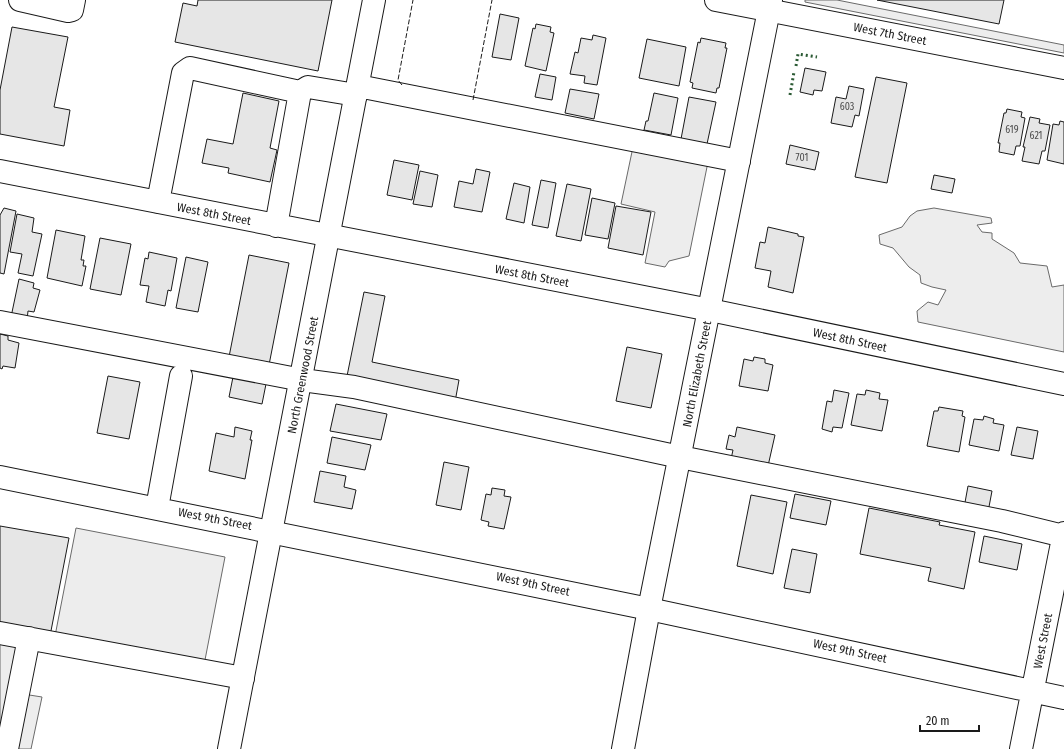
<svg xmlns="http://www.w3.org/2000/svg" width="1064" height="749" viewBox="0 0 1064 749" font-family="'Fira Sans Condensed',sans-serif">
<rect width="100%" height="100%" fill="#fff"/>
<path fill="#ededed" stroke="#6a6a6a" d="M805,0H837L1064,45V53L805,2Z
M633,147L708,162L689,256L669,261L665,267L645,263L655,212L621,204Z
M934,208L991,218L992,223L977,225L982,232L992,233V239L1014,253L1020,263L1047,266L1052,287L1064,285V352L918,322L917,311L928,302L938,305L946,290L932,287L921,283L920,275L909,267L893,248L880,244L879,235L902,227L910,216L917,211Z
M76,528L225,557L204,665L55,636Z
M0,640L34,647L23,694L42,697L31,749H0Z"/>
<path fill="#e6e6e6" stroke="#1a1a1a" d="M198,0H332L318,71L175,42L183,3L197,6Z
M877,0H1004L999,24Z
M500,14L519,18L511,60L492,57Z
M536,24L551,27L550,32L554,33L546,71L525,66L533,28L535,29Z
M12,27L68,37L54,107L70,110L64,146L0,134V90Z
M593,35L606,38L597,85L584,83L585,76L570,74L575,52L578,53L581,38L592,40Z
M701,38L726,43L725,48H727L719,88H717L716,93L692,88L693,83L690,82L698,42L700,43Z
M647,39L686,47L679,86L639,78Z
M805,68L826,72L822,91L814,90L813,95L800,92Z
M540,74L556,77L552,100L535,97Z
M876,77L907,83L887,183L855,177Z
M849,86L864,89L859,116L855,115L852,127L831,123L836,97L846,99Z
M570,89L599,94L594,119L565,113Z
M243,93L279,101L270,148L277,150L270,182L228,173L229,168L202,163L207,139L233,144Z
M654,93L678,98L671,135L644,130L646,121H648Z
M689,97L716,102L707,144L681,139Z
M1007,109L1022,112L1021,117L1025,118L1020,146H1016L1014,155L999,152L1000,143H998L1004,113H1006Z
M1030,117L1040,119L1039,123L1050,125L1045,151H1042L1039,164L1022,161L1025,147H1023Z
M1060,121L1064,122V164L1047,160L1053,124L1059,125Z
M790,145L819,152L815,170L786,164Z
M394,160L419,165L412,200L387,195Z
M476,169L490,172L482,212L454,207L459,181L473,184Z
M420,171L438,175L432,207L413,204Z
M934,175L955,179L952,193L931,189Z
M541,180L556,183L548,228L532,225Z
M514,183L530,187L524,223L506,219Z
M567,184L591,189L581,241L556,236Z
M592,198L615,203L608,239L585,235Z
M616,206L651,212L643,255L608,248Z
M4,208L16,211L4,274L0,273V215Z
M17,214L34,218L32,232L42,234L33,276L18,273L22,254L10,252Z
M768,227L798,234V236L804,237L793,293L768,287L771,271L755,268L760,242L765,243Z
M56,230L85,236L81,260H84L83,266H86L82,286L47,278Z
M100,238L131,244L121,295L90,289Z
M149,252L177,258L171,291L168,290L165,306L146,302L149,286L140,285L145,258L148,259Z
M249,255L289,263L268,370L228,362Z
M186,257L208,262L198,312L176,308Z
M19,279L34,283L33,288L40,290L34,312L28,311L27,320L11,317Z
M364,292L385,296L372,362L459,380L455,402L346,381Z
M0,334L8,336V340L19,343L15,368L3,366L2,369L0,368Z
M627,347L662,354L651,408L616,401Z
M754,357L765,359V363L773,365L768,391L739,386L744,359L753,361Z
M108,376L140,382L129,439L97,433Z
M233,377L266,384L262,404L229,397Z
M834,390L849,393L842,428L833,427L832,432L822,429L827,401L832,402Z
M866,390L880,393L879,399L888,400L882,431L851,425L857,394L865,395Z
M336,404L387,414L381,440L330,431Z
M939,407L963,411L962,416L965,417L959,452L927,446L934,411H938Z
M984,416L994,419L993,423L1004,425L999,451L969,445L974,419L983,420Z
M235,427L252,431L250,440H252L245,479L209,471L216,433L234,437Z
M737,427L775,435L768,466L731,459L733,450L726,449L729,435L735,437Z
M1017,427L1038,431L1033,459L1011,455Z
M332,437L371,445L365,470L327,463Z
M444,462L469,467L461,510L436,505Z
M320,471L346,476L344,487L356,490L352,509L314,502Z
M968,486L992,491L988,512L964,508Z
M492,488L505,490L504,496L511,497L504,529L488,526L489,522L481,520L486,494L491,495Z
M795,494L831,501L826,525L790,518Z
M751,495L787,502L773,574L737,566Z
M869,508L940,522L939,525L975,532L964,589L928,581L931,568L860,554Z
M0,526L69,538L50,636L0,626Z
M984,536L1022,544L1017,570L979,562Z
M792,549L817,554L810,593L784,588Z"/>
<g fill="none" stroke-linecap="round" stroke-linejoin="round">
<defs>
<path id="minor" d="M20,0L68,11L72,10L74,0
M716,0L1064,68
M358,86L739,161
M0,171L710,310L1064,384
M158,202L183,73L190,68L300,92L308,87L356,95
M276,226L300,92
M0,322L302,380L354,387L680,457L1002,521L1064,536
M0,477L649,609L1064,698
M157,508L181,376
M0,633L243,678
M7,749L29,638
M1021,749L1064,533"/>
<path id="major" d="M229,749L374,0
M623,749L649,609L771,0"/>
</defs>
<use href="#minor" stroke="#1a1a1a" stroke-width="24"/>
<use href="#major" stroke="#1a1a1a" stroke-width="24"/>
<use href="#minor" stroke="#fff" stroke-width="22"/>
<use href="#major" stroke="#fff" stroke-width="22"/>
<path stroke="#2b5a34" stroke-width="3" stroke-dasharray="2 3" stroke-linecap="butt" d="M796,66L798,54L817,57
M790,95L794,72"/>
<path stroke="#1a1a1a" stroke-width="1" stroke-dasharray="5 2" stroke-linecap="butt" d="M402,85L398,80L413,0
M473,100L492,0"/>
</g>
<g text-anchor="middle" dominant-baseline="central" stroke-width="3" stroke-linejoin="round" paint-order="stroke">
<g font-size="10" fill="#4d4d4d">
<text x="847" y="107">603</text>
<text x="1012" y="130">619</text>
<text x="1036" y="136">621</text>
<text x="802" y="158">701</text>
</g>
<g font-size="12" fill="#1a1a1a" stroke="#fff">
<text transform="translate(890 34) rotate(11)">West 7th Street</text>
<text transform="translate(214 214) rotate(11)">West 8th Street</text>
<text transform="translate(532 276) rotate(11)">West 8th Street</text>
<text transform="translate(850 340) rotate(12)">West 8th Street</text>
<text transform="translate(697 374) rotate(-79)">North Elizabeth Street</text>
<text transform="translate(303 375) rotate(-79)">North Greenwood Street</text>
<text transform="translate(215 519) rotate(11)">West 9th Street</text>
<text transform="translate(533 584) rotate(12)">West 9th Street</text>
<text transform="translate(1043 641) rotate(-79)">West Street</text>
<text transform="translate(850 651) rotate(12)">West 9th Street</text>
</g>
</g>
<path d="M920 725v6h59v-6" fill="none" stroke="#1a1a1a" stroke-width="2"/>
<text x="926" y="725" font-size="12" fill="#1a1a1a" stroke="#ffffff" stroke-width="3" paint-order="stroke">20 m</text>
</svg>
